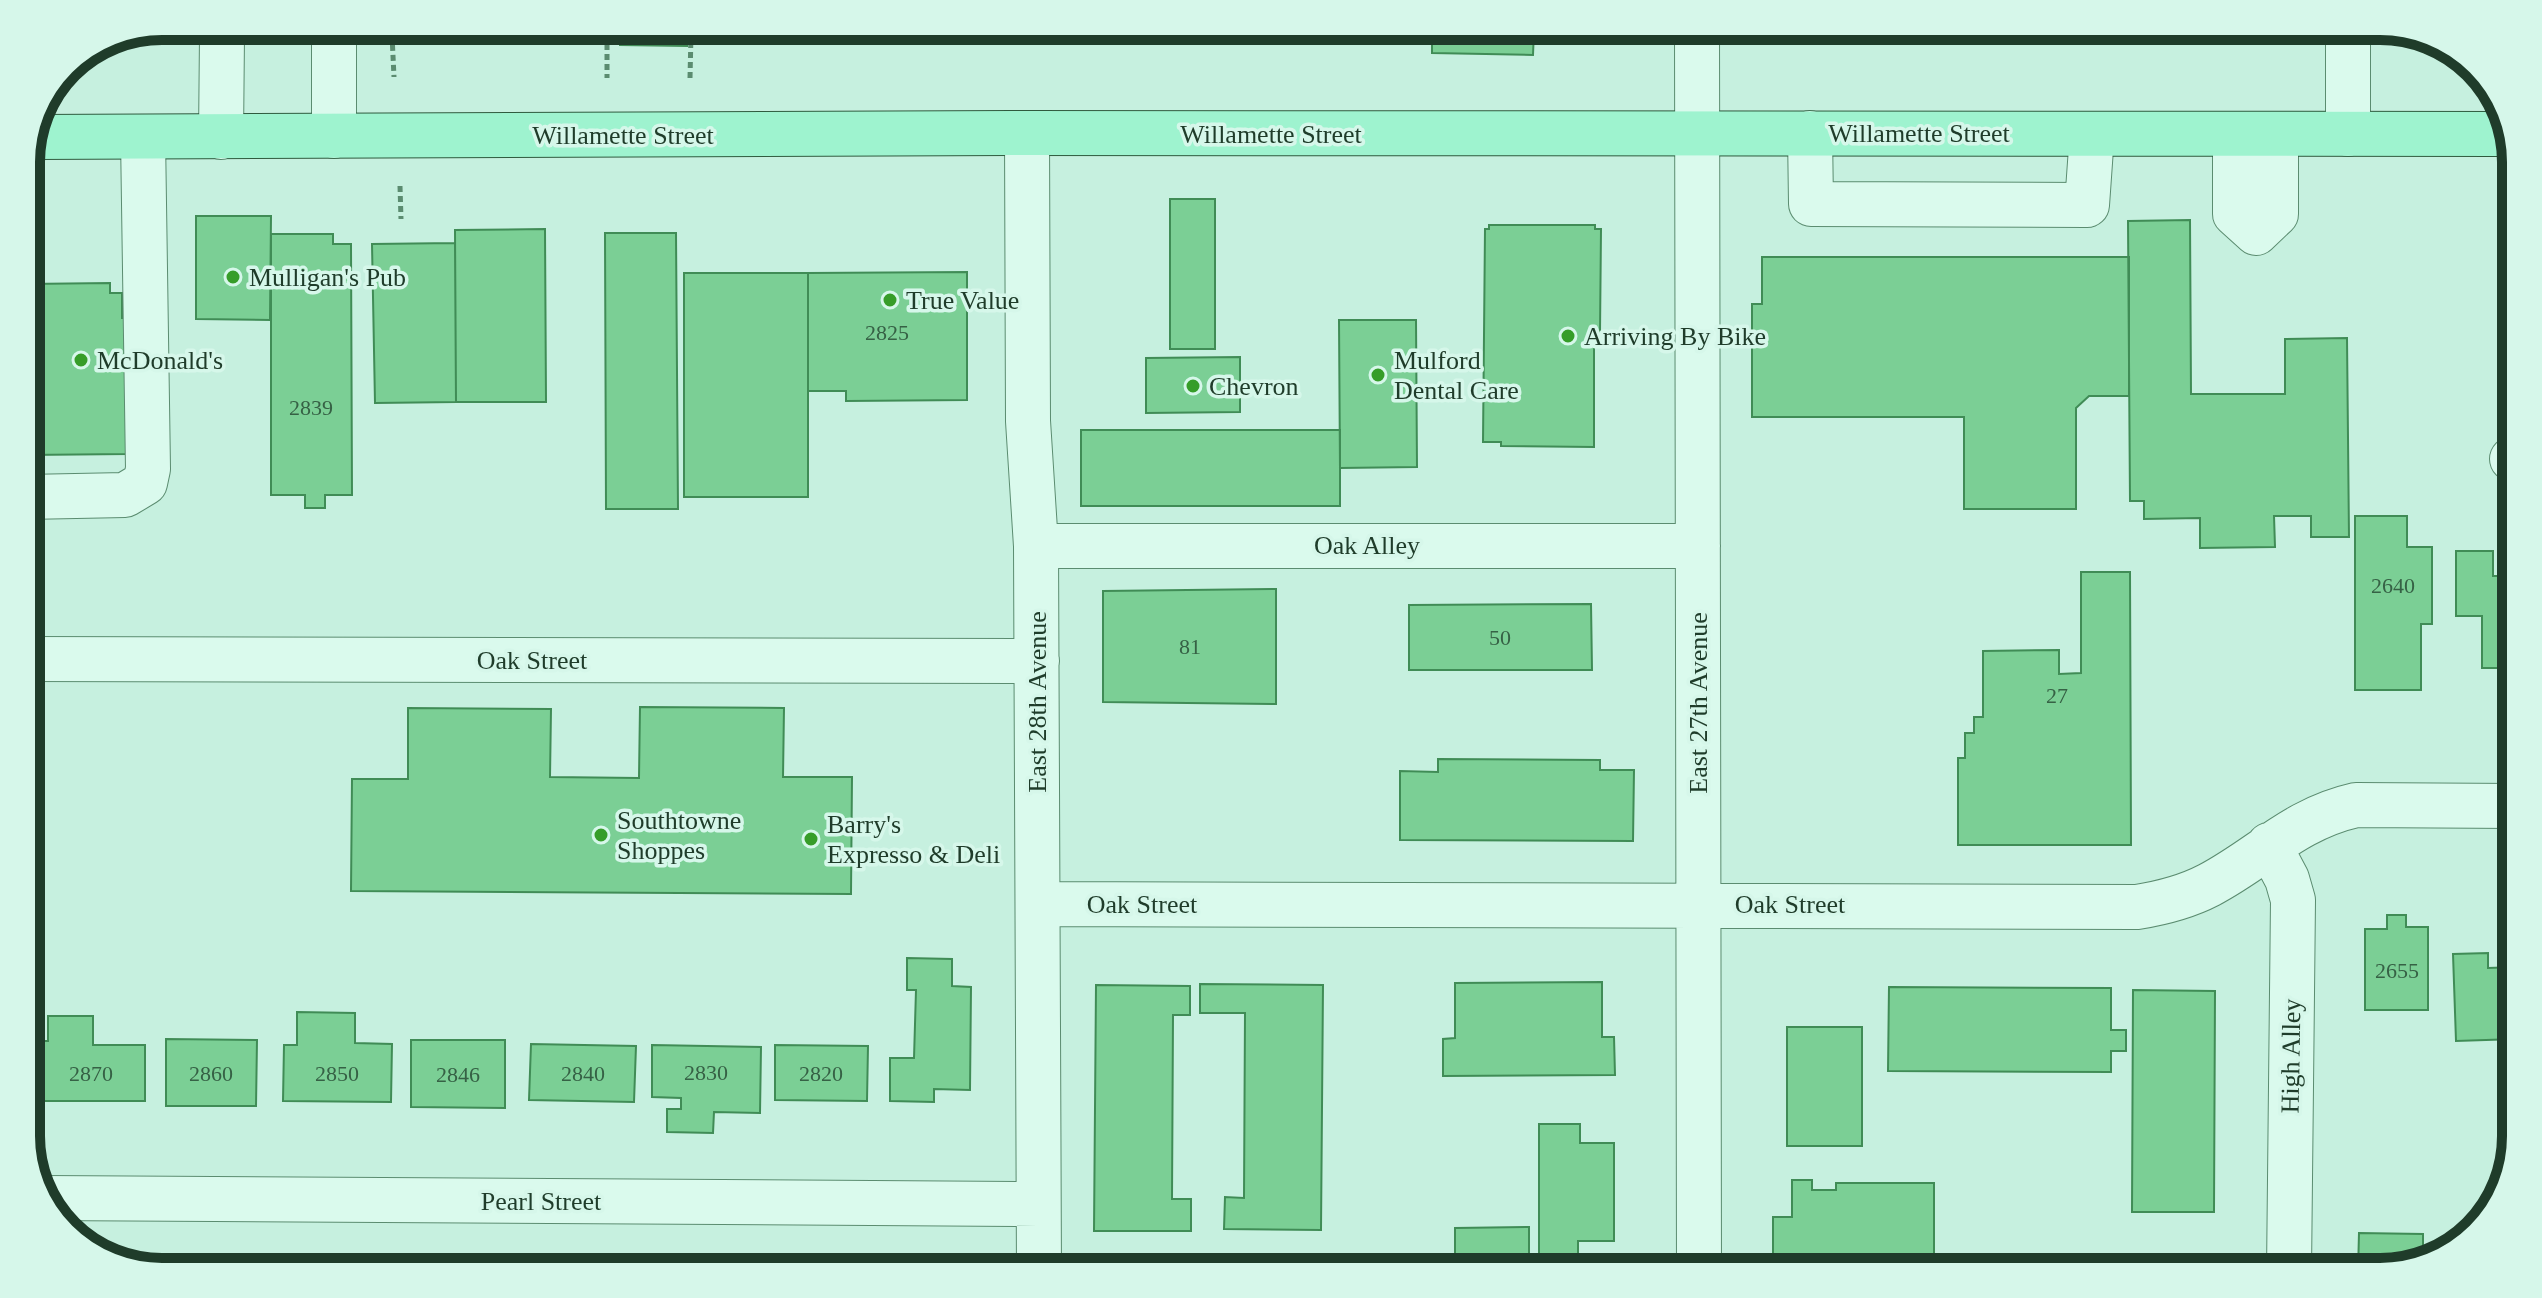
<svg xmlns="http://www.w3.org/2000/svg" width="2542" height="1298" viewBox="0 0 2542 1298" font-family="Georgia,serif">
<rect width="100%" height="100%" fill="#c6f0df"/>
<path fill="#7bcf95" stroke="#408c56" stroke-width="2" d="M2280,26V38H2206V27Z
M1838,28H1948V37H1838Z
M1432,30H1534L1533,55L1432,53Z
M1338,31V44L1099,43V32Z
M973,32V39H905V33Z
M620,34H687V46L620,45Z
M1170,199H1215V349H1170Z
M196,216H271L270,320L196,319Z
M2190,220L2191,394H2285V339L2347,338L2349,537H2311V516H2274L2275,547L2200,548V518L2144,519V501H2130L2128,221Z
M1489,225H1595V229H1601L1600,333H1594V447L1501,446V442H1483L1485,229H1489Z
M545,229L546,402H456L455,230Z
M605,233H676L678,509H606Z
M271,234H333V244H351L352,495H325V508H305V495H271Z
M455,243L456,402L375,403L372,244Z
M1762,257H2129V396H2089L2076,408V509H1964V417H1752V304H1762Z
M967,272V400L846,401V391H808V273Z
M684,273H808V497H684Z
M110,283V293H122V318H135L128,454L26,455V284Z
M1339,320H1416L1417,467L1340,468Z
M1240,357V412L1146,413V358Z
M1081,430H1340V506H1081Z
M2355,516H2407V547H2432V624H2421V690H2355Z
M2456,551H2493V576H2516V684H2500V668H2482V616H2456Z
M2081,572H2130L2131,845H1958V758H1965V733H1974V717H1983V651L2059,650V674L2081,673Z
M1276,589V704L1103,702V591Z
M1591,604L1592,670H1409V605Z
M640,707L784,708L783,777H852L851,894L351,891L352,779H408V708L551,709L550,777L639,778Z
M1438,759L1600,760V770H1634L1633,841L1400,840V771L1438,772Z
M2387,915H2406V927H2428V1010H2365V929H2387Z
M2488,953V968L2516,967V1039L2456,1041L2453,954Z
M907,958L952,959V986L971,987L970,1090L934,1089V1102L890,1101V1058H914L916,990H907Z
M1602,982V1037H1614L1615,1075L1443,1076V1039L1455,1038V983Z
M1200,984L1323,985L1321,1230L1224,1229L1225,1197L1244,1198L1245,1013H1200Z
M1096,985L1190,986V1015H1173L1172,1199H1191V1231H1094Z
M1889,987L2111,988V1030H2126V1051H2111V1072L1888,1071Z
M2133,990L2215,991L2214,1212H2132Z
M297,1012L355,1013V1043L392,1044L391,1102L283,1101L284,1045H297Z
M48,1016H93V1045H145V1101H37V1041H48Z
M1787,1027H1862V1146H1787Z
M166,1039L257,1040L256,1106H166Z
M411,1040H505V1108L411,1107Z
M531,1044L636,1046L634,1102L529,1100Z
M652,1045L761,1047L760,1113L714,1112L713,1133L667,1132V1109H681V1098L652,1097Z
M775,1045L868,1046L867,1101L775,1100Z
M1539,1124H1580V1143H1614V1241H1578V1257H1539Z
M1792,1180H1812V1190H1836V1183H1934V1267H1817V1272H1788V1267H1773V1217H1792Z
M1529,1227V1255H1455V1228Z
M2359,1233L2423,1234V1260L2381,1272H2358Z
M363,1266H390V1272H363Z"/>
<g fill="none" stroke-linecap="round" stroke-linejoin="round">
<defs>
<path id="minor" d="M2348,26V134
M1697,29L1699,1272
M1027,133L1028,421L1036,546L1039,1272
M1810,133L1811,204L2087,205L2092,134
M2235,134V214L2256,233L2276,214V134
M334,136V35
M221,137L222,36
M2512,459H2516
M26,497L125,495L145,483L148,469L143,137
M1036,546H1698
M26,659L1037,661
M2269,845L2287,879L2293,900L2289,1272
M1038,904L2137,907C2162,903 2186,897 2209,885C2262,857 2294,819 2356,805L2516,806
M44,1198L1038,1204"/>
<path id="major" d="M34,137L1012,133L2509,134"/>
</defs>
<use href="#minor" stroke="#5b8c70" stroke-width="46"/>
<use href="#major" stroke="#2f5a3e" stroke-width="46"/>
<path stroke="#5b8c70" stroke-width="5" stroke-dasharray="6 4" stroke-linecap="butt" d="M607,34V78
M392,35L394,77
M690,78L691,34
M400,186L401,219"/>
<use href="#minor" stroke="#dafaed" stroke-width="44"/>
<use href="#major" stroke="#9ef3cf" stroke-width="44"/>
</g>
<g fill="#369d29" stroke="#d6f7ea" stroke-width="3">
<circle cx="233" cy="277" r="8"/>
<circle cx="890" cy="300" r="8"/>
<circle cx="1568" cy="336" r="8"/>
<circle cx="81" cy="360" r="8"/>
<circle cx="1378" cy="375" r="8"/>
<circle cx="1193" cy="386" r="8"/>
<circle cx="601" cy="835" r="8"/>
<circle cx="811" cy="839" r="8"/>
</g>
<g text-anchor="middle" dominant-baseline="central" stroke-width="7" stroke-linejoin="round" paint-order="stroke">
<g font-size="22" fill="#366145">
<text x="887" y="332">2825</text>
<text x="311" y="407">2839</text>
<text x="2393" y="585">2640</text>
<text x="1500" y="637">50</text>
<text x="1190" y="646">81</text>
<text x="2057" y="695">27</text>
<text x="2397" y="970">2655</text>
<text x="706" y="1072">2830</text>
<text x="91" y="1073">2870</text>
<text x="211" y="1073">2860</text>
<text x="337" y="1073">2850</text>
<text x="583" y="1073">2840</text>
<text x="821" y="1073">2820</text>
<text x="458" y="1074">2846</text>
</g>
<g font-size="26" fill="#1f3c2a" stroke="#d6f7ea">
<text x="1919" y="133">Willamette Street</text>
<text x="1271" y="134">Willamette Street</text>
<text x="623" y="135">Willamette Street</text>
<text x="1367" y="545">Oak Alley</text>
<text x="532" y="660">Oak Street</text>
<text transform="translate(1037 702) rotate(-90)">East 28th Avenue</text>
<text transform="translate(1698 703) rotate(-90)">East 27th Avenue</text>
<text x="1142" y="904">Oak Street</text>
<text x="1790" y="904">Oak Street</text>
<text transform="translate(2291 1056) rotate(-89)">High Alley</text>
<text x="541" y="1201">Pearl Street</text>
</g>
<g font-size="26" fill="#1f3c2a" stroke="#d6f7ea" text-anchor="start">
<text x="249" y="277">Mulligan's Pub</text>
<text x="906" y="300">True Value</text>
<text x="1584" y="336">Arriving By Bike</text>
<text x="97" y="360">McDonald's</text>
<text x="1394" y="360">Mulford<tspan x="1394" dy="30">Dental Care</tspan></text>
<text x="1209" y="386">Chevron</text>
<text x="617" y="820">Southtowne<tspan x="617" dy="30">Shoppes</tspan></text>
<text x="827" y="824">Barry's<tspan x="827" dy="30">Expresso &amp; Deli</tspan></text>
</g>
</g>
<path d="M0 0H2542V1298H0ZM162 40H2380A122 122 0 0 1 2502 162V1136A122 122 0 0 1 2380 1258H162A122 122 0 0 1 40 1136V162A122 122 0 0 1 162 40Z" fill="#d6f7ea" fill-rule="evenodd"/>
<path fill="none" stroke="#1f3c2a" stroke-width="10" d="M162 40H2380A122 122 0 0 1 2502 162V1136A122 122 0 0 1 2380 1258H162A122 122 0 0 1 40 1136V162A122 122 0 0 1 162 40Z"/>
</svg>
